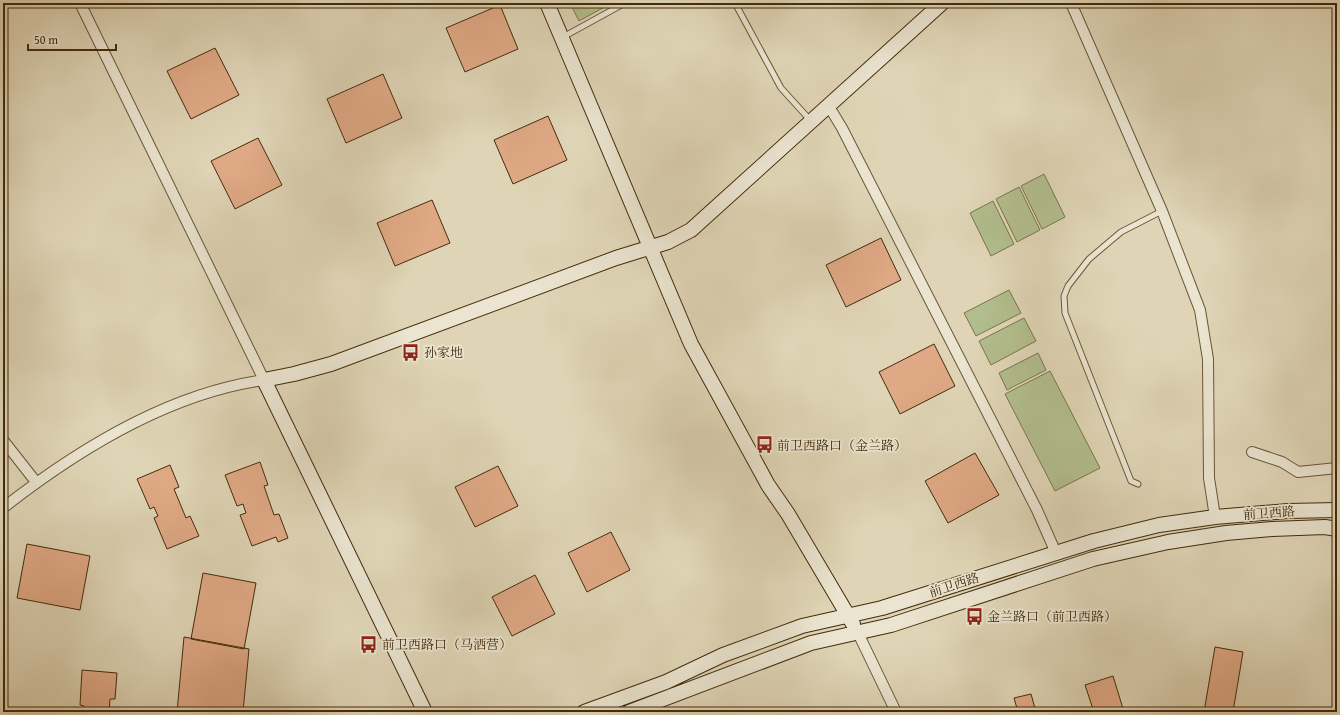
<svg xmlns="http://www.w3.org/2000/svg" width="1340" height="715" viewBox="0 0 1340 715" font-family="'Gentium Book Plus','Noto Serif SC',serif">
<rect width="100%" height="100%" fill="#dfd5b6"/>
<filter id="stains"><feTurbulence type="fractalNoise" baseFrequency=".005" numOctaves="4"/><feColorMatrix values="0 0 0 0 .2 0 0 0 0 .09 0 0 0 0 .02 0 0 0 .5 -.17"/></filter>
<radialGradient id="worn" r=".72"><stop offset=".6" stop-color="#630" stop-opacity="0"/><stop offset="1" stop-color="#630" stop-opacity=".3"/></radialGradient>
<path fill="#b2bd8d" stroke="#7b744c" d="M570,3H612L579,21Z
M1044,174L1065,217L1042,229L1021,186Z
M1019,187L1040,230L1017,242L996,199Z
M993,201L1014,244L991,256L970,213Z
M1009,290L1021,313L976,336L964,313Z
M1024,318L1036,341L991,365L979,341Z
M1038,353L1046,370L1007,390L999,373Z
M1050,371L1100,468L1055,491L1005,394Z"/>
<path fill="#e0a986" stroke="#442b0a" d="M500,5L518,49L465,72L446,28Z
M215,48L239,95L191,119L167,71Z
M383,74L402,118L346,143L327,99Z
M548,116L567,160L513,184L494,140Z
M258,138L282,185L235,209L211,161Z
M432,200L450,243L395,266L377,223Z
M881,238L901,280L846,307L826,265Z
M934,344L955,386L900,414L879,372Z
M975,453L999,495L948,523L925,481Z
M260,462L268,485L264,486L274,515L279,514L288,538L278,542L276,537L252,546L240,515L246,513L243,504L237,506L225,475Z
M170,465L179,487L174,489L186,518L190,516L199,536L167,549L154,518L158,516L154,507L150,509L137,479Z
M498,466L518,506L475,527L455,487Z
M611,532L630,570L587,592L568,553Z
M27,544L90,556L80,610L17,598Z
M203,573L256,583L244,649L191,639Z
M535,575L555,614L512,636L492,597Z
M184,637L249,649L243,712H177Z
M1215,647L1243,652L1233,712H1204Z
M82,670L117,673L115,699H110L109,712H83L84,706L80,705Z
M1113,676L1124,712H1094L1085,685Z
M1031,694L1036,712H1016H1018L1014,698Z"/>
<g fill="none" stroke-linecap="round" stroke-linejoin="round">
<defs>
<path id="lane" d="M735,3L781,88L811,121
M563,37L625,3
M1138,484L1131,481L1065,313L1064,296L1068,286L1089,259L1121,232L1162,211"/>
<path id="street" d="M1071,3L1162,211L1200,310L1208,359L1209,478L1215,517
M828,105L842,128L1037,510L1056,553
M3,440L36,482
M1252,452L1282,462L1298,472L1337,468
M3,508C77,450 170,393 264,380L80,3
M858,633L896,712"/>
<path id="secondary" d="M547,3L691,344L768,485L788,514L853,624
M425,712L264,380L294,374L331,364L616,258L668,242L691,230L942,3
M584,712L666,682L723,655L802,626L882,608L1094,541L1159,525L1215,517L1288,511L1337,510
M629,712L811,643L891,625L1093,559L1168,542L1226,533L1272,529L1325,527L1337,529"/>
</defs>
<use href="#lane" stroke="#6b5635" stroke-width="7"/>
<use href="#street" stroke="#6b5635" stroke-width="12"/>
<use href="#secondary" stroke="#442b0a" stroke-width="16"/>
<use href="#lane" stroke="#eae4d0" stroke-width="5"/>
<use href="#street" stroke="#eae4d0" stroke-width="10"/>
<use href="#secondary" stroke="#eae4d0" stroke-width="14"/>
</g>
<defs>
<symbol id="bus-bare" viewBox="-9 -9 18 18"><path d="M-5-6H5V4H4V6H2V4H-2V6H-4V4H-5ZM-3.5-4V0h7V-4ZM-3.5 1.2v1.5H-2V1.2ZM2 1.2v1.5H3.5V1.2Z" fill="#8f2418" stroke="#eae4d0" stroke-width="2.5" paint-order="stroke"/></symbol>
</defs>
<g fill-rule="evenodd">
<use href="#bus-bare" x="398" y="340" width="25" height="25"/>
<use href="#bus-bare" x="752" y="432" width="25" height="25"/>
<use href="#bus-bare" x="962" y="604" width="25" height="25"/>
<use href="#bus-bare" x="356" y="632" width="25" height="25"/>
</g>
<g text-anchor="middle" dominant-baseline="central" stroke-width="3.5" stroke-linejoin="round" paint-order="stroke">
<g font-size="13" fill="#442b0a" stroke="#eae4d0" text-anchor="start">
<text x="424" y="352">孙家地</text>
<text x="777" y="445">前卫西路口（金兰路）</text>
<text x="987" y="616">金兰路口（前卫西路）</text>
<text x="382" y="644">前卫西路口（马洒营）</text>
</g>
<g font-size="13" fill="#442b0a" stroke="#eae4d0">
<text transform="translate(1269 513) rotate(-4)">前卫西路</text>
<text transform="translate(954 585) rotate(-18)">前卫西路</text>
</g>
</g>
<rect width="1340" height="715" fill="none" stroke="#dfd5b6" stroke-width="16"/>
<rect x="4" y="4" width="1332" height="707" fill="none" stroke="#442b0a" stroke-width="2"/>
<rect x="8" y="8" width="1324" height="699" fill="none" stroke="#442b0a"/>
<path d="M28 44v6h88v-6" fill="none" stroke="#442b0a" stroke-width="2"/>
<text x="34" y="44" font-size="12" fill="#442b0a" stroke="#eae4d0" stroke-width="3" paint-order="stroke">50 m</text>
<rect width="100%" height="100%" filter="url(#stains)"/>
<rect width="100%" height="100%" fill="url(#worn)"/>
</svg>
